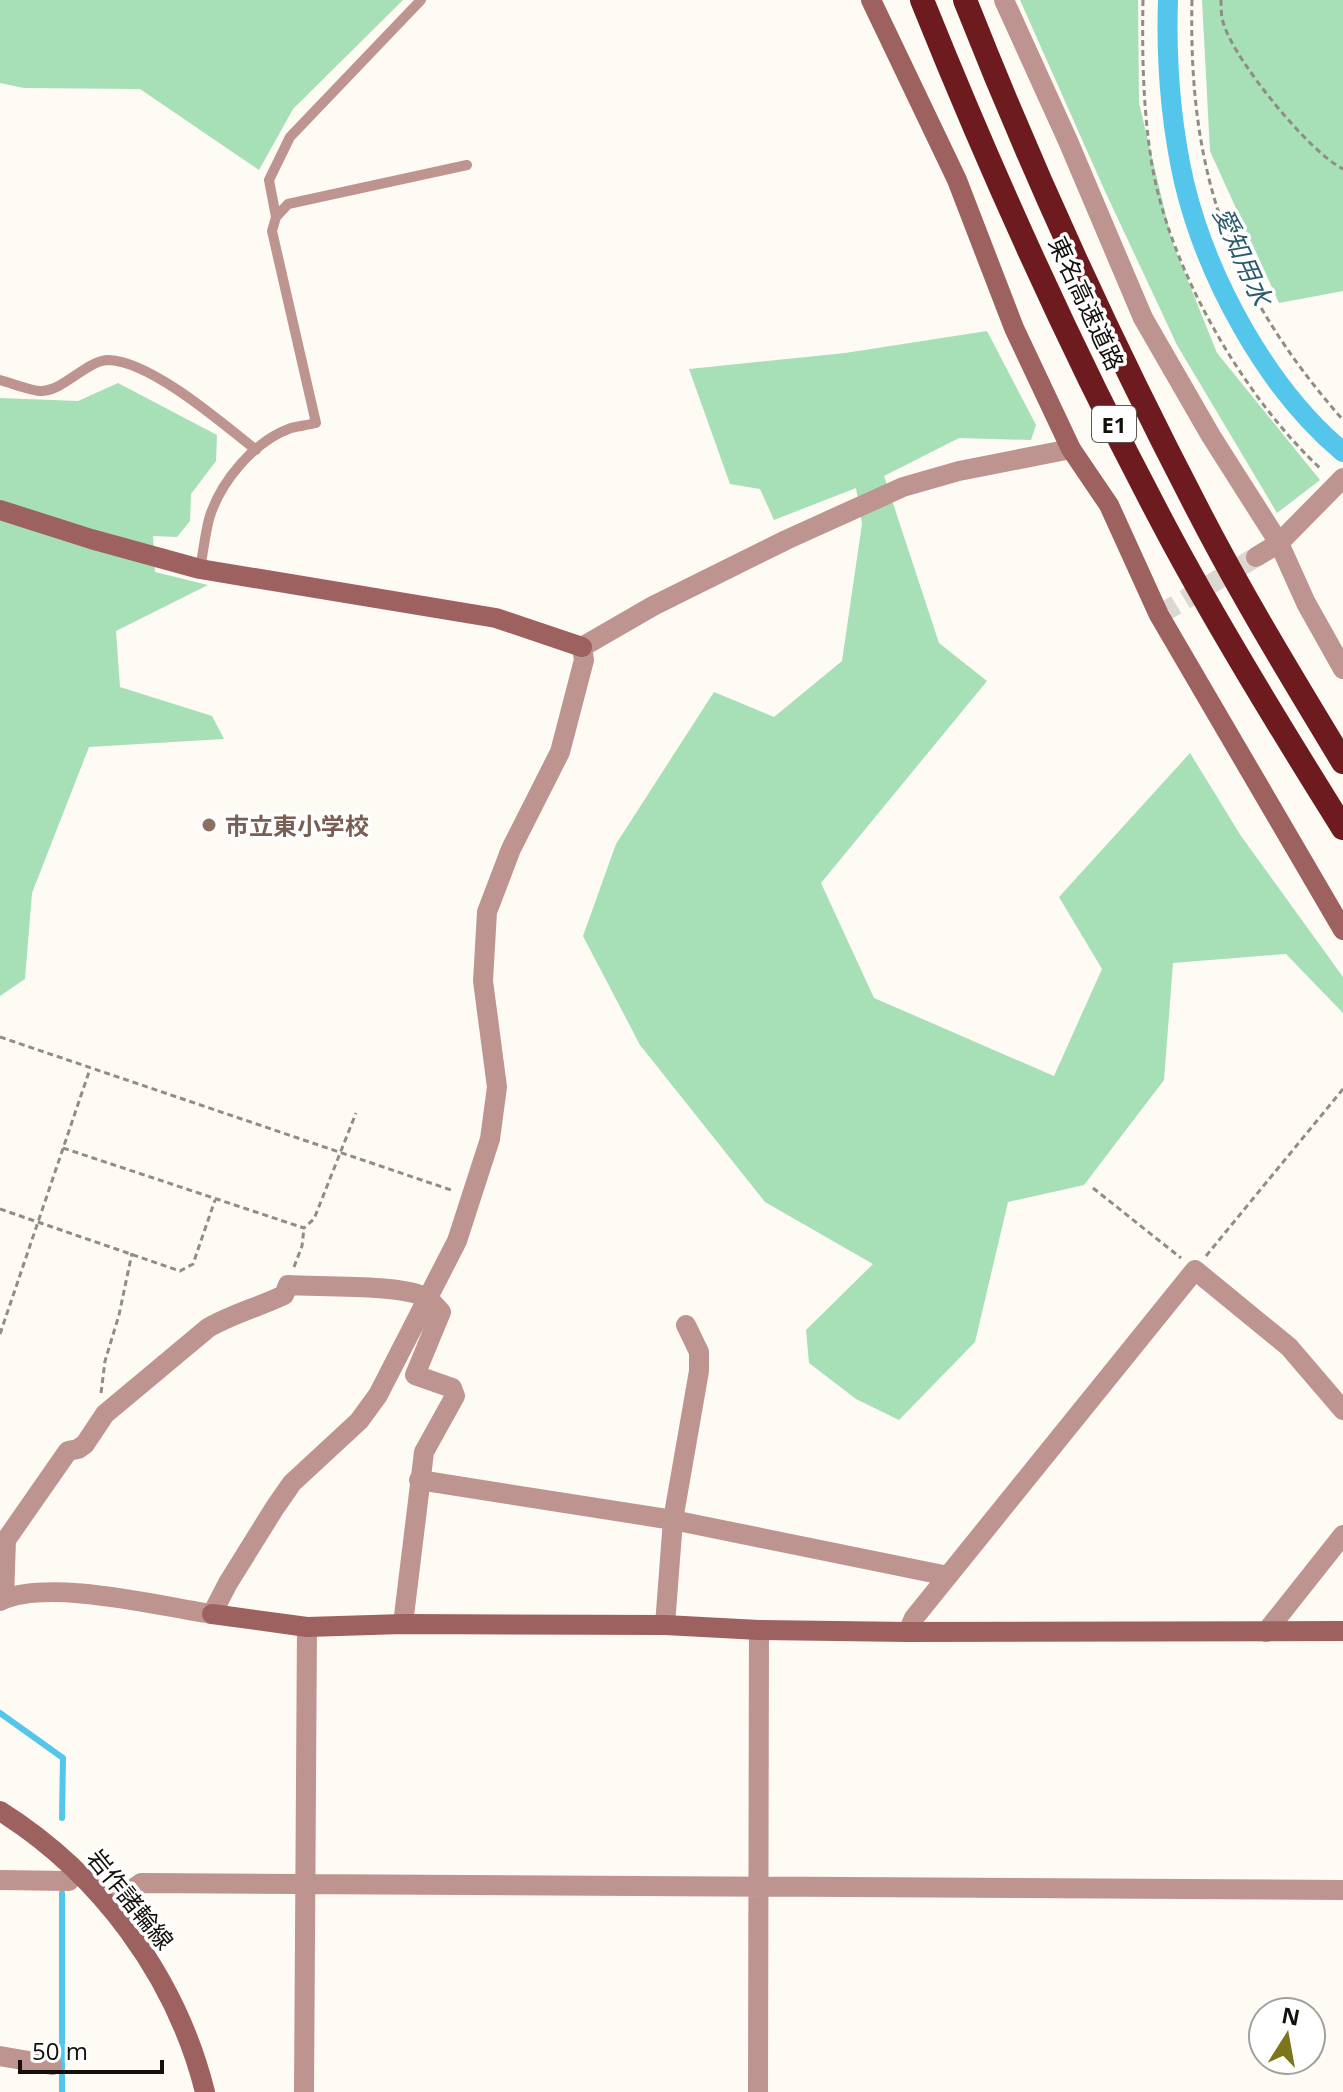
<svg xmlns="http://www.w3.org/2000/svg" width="1343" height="2092" viewBox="0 0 1343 2092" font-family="'Open Sans','Noto Sans JP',sans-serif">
<rect width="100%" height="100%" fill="#fefaf4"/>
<path fill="#a7dfb7" d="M0,0H403L293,109L259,170L140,89L24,88L0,83Z
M1020,0H1138L1139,103L1172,241L1217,353L1320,480L1277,513L1177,345L1104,189Z
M1202,0H1343V291L1279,303L1210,151Z
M987,331L1036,425L1031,440L959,438L884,476L939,643L987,681L821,883L874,998L1054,1076L1102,969L1059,897L1190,753L1241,836L1343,977V1013L1286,954L1173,963L1164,1080L1084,1185L1008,1202L975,1342L899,1420L856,1399L809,1363L806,1330L873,1264L765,1202L640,1045L583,936L616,844L714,692L774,717L842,661L862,524L856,488L774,520L760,489L730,484L689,369L845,353Z
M118,383L217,435L216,461L191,494L190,521L177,537L153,536L155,572L208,585L116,631L120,687L212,716L224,739L89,747L32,893L25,979L0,996V398L78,401Z"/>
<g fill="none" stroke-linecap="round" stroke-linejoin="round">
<path stroke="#54c6eb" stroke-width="6" d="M0,1713L63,1758L62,1818
M62,1893V2092"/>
<path stroke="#54c6eb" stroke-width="20" d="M1168,0C1166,60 1171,124 1184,182C1207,278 1267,389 1343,452"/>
<path stroke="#dbd7d1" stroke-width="20" stroke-dasharray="20 10" stroke-linecap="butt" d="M1159,615L1256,557"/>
<path stroke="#908c86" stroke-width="3" stroke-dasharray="6 4" stroke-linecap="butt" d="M1143,0C1142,55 1143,110 1152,165C1170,270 1244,398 1322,470
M1192,0C1188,173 1229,290 1343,420
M1221,0C1221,8 1221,17 1224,25C1236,62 1309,152 1343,169
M0,1037L454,1191
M63,1148L304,1228L314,1219L356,1113
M1093,1188L1181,1258
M0,1209L180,1271L193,1264L215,1200
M1206,1256L1343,1089
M294,1267L302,1246L304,1228
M0,1334L90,1069
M101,1393L105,1361L119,1315L132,1253"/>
<path stroke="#be9490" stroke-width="10" d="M276,217L269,180L290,137L421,0
M0,380C12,383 30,391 42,391C65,390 87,360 109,360C152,362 222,423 256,450
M200,569C203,553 205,535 209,519C220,482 254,441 291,428C299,426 308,425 316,423L272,231L276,217L288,204L467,165"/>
<path stroke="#be9490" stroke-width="20" d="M1004,0L1068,141L1143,318L1211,436L1279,543L1306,603L1343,669
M1256,557L1279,543L1343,478
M419,1480L673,1520L948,1576
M4,1599L6,1540L68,1451L78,1449L85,1444L105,1414L208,1328C232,1314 259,1307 284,1295L288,1285C318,1287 404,1284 427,1298C432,1301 437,1308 441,1312L415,1375L452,1388L455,1396L424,1452L403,1624
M0,1601C48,1578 159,1606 212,1614L228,1583L274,1509L292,1483L359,1421L378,1395L457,1241L490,1139L497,1087L483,981L487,912L511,849L560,752L584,660L582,647L653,606L786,540L903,487L959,471L1071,449
M665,1625L673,1520L699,1371V1352L686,1325
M908,1632L914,1618L1195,1270L1289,1347L1343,1410
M1266,1632L1343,1535
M0,1880L69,1881
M109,1906L141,1883L1343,1890
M0,2056L52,2065
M304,2092L307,1627
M758,2092L759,1630"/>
<path stroke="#9d625f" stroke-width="20" d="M871,0L957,180L1014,328L1071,449L1109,505L1159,615L1343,930
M0,510L91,539L200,569L496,618L582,647
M212,1614L307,1627L403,1624L665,1625L759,1630L908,1632L1343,1631
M0,1811C100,1874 176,1976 205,2092"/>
<path stroke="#6d1b1e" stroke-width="24" d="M922,0C996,184 1079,367 1173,542C1226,640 1284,734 1343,828
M965,0C1034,175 1113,347 1200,514C1244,599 1294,681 1343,762"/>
</g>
<circle fill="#8d6e63" stroke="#fff" stroke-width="3" cx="209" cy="825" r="8"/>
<g text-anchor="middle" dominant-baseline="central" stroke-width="7" stroke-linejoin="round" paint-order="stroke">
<rect fill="#fff" stroke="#5a5855" stroke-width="2" x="1092" y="406" width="44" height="36" rx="6"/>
<g font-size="22" font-weight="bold" fill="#14110c">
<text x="1114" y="424">E1</text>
</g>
<g font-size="24" fill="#14110c" stroke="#fff">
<text transform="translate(1087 303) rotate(65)">東名高速道路</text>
<text transform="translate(131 1899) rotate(51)">岩作諸輪線</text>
</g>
<g font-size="24" font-weight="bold" fill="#785e54" stroke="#fff" text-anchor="start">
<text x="225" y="825">市立東小学校</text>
</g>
<g font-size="26" font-style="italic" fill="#2c5b6b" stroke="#fff">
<text transform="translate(1243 256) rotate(66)">愛知用水</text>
</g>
</g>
<g transform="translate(1287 2036) rotate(11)"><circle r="38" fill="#ffffff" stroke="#a1a09e" stroke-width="2"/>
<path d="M0-6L14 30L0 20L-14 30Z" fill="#7b761b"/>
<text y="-12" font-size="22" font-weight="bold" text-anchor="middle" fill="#14110c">N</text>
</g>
<path d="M20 2060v12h142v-12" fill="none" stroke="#14110c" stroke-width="4"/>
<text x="32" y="2060" font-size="24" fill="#14110c" stroke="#ffffff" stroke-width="6" paint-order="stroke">50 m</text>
</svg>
